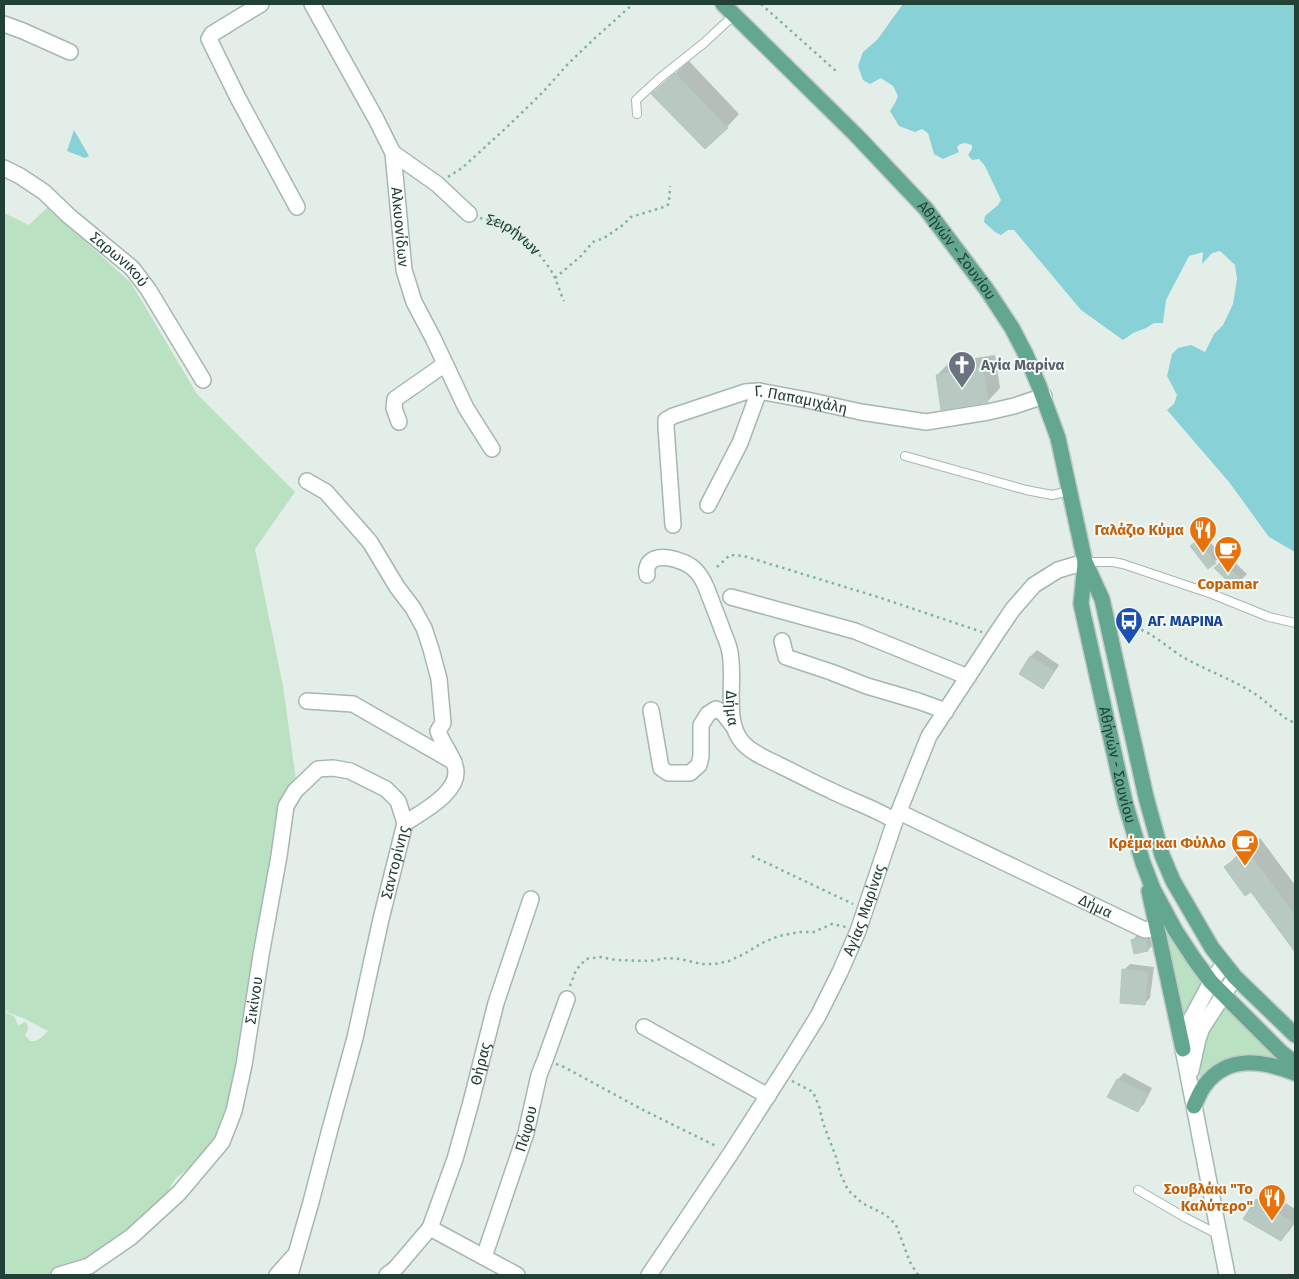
<svg xmlns="http://www.w3.org/2000/svg" width="1299" height="1279" viewBox="0 0 1299 1279" font-family="'Fira Sans',sans-serif">
<rect width="100%" height="100%" fill="#e3eee8"/>
<path fill="#bae1c2" fill-rule="evenodd" d="M48,207L131,283L197,394L295,492L255,549L283,686L296,780L274,839L239,1057L232,1085L225,1114L218,1130L212,1142L196,1163L176,1178L164,1197L83,1275H4V1001L5,1002L4,998V213L29,225ZM6,1008L7,1012L23,1018L48,1031C42,1037 39,1042 30,1041L25,1035L28,1029L27,1023L25,1022L19,1025H18L14,1016L6,1013Z
M1164,921L1206,985L1182,1027Z
M1222,1004L1288,1065L1263,1056H1239L1219,1064L1199,1082L1202,1052L1209,1032Z"/>
<path fill="#87d1d7" d="M903,4H1295V552L1269,537L1229,482L1167,410L1174,404L1177,395L1167,376L1172,354L1178,348L1191,345L1205,352L1214,334L1223,325L1233,304L1237,279L1235,265L1220,251L1212,253L1202,264L1203,252L1189,256L1166,300L1163,323H1154L1146,328L1133,333L1123,340L1081,310L1014,230H1008L1001,235L995,232L984,222L985,216L998,205L1001,200L985,166L979,159L972,160L968,155L972,149V145L965,143L960,144L957,147L959,152L943,159L934,154L928,133L922,129L915,132L899,126L890,111L895,103L898,96L893,86L881,78L870,84L863,80L858,66L863,52L877,40Z
M74,130L89,156L85,158L67,151Z"/>
<path fill="#0003" d="M689,61L739,114L727,127L652,94Z
M995,355L1000,388L988,401L937,375L950,362Z
M1205,535L1221,556L1208,567L1192,546Z
M1228,556L1247,574L1235,586L1216,568Z
M1037,650L1059,665L1048,682L1042,688L1021,673L1031,656Z
M1260,838L1295,885V950L1251,890L1226,867L1238,854Z
M1151,933L1154,944L1148,950L1132,941L1138,934Z
M1130,964L1154,967L1150,998L1144,1004L1124,970Z
M1124,1073L1152,1088L1144,1104L1138,1110L1118,1079Z
M1266,1191L1295,1209V1225L1294,1224L1290,1230L1281,1240L1257,1200Z"/>
<path fill="#b8c9c1" stroke="#b5c8bf" d="M675,73L728,128L705,149L651,94Z
M983,367L988,402L941,410L936,375Z
M1198,540L1216,563L1208,569L1190,546Z
M1222,561L1242,580L1235,588L1214,568Z
M1030,656L1054,671L1043,689L1019,674Z
M1247,850L1295,915V952L1251,892L1245,896L1224,867Z
M1140,938L1146,939L1148,951L1134,954L1131,940Z
M1122,969L1148,972L1145,1005L1120,1003Z
M1117,1079L1147,1094L1138,1112L1107,1097Z
M1256,1199L1293,1222L1281,1241L1243,1219Z"/>
<g fill="none" stroke-linecap="round" stroke-linejoin="round">
<defs>
<path id="service" d="M637,114L636,100L660,78L704,43L734,15
M905,456L1026,490L1052,495L1070,491
M1085,562H1113L1123,564L1212,594L1269,617L1295,623
M1138,1190L1186,1218L1219,1235"/>
<g id="minor">
<path d="M261,4L212,34L209,39L238,98L297,207"/>
<path id="s2" d="M312,4L376,119L393,153L404,270L414,302L433,338L466,408L492,449"/>
<path d="M4,24L23,31L70,52"/>
<path d="M393,153L437,184L469,214"/>
<path id="s3" d="M4,168L20,176L44,192L69,216L132,268L148,289L203,380"/>
<path d="M399,422L394,408L395,399L445,364"/>
<path d="M708,505L740,443L759,391"/>
<path id="s4" d="M673,525L666,427V420L673,416L745,392L759,391L807,400L861,412L926,422L988,412L1014,406L1044,396"/>
<path id="s5" d="M647,575C647,573 646,570 647,568C651,549 684,560 693,568C699,573 703,580 706,587C711,600 716,613 721,626C723,633 727,640 729,648C737,676 722,721 743,743C752,753 767,759 779,765C796,773 812,782 830,790C851,801 875,808 895,821"/>
<path d="M731,597L855,631L968,677"/>
<path d="M782,641L786,657L831,672L867,686L918,701L946,711"/>
<path d="M307,701L353,704L454,762"/>
<path d="M651,710L661,768L668,773H690L699,765L701,756V725L708,714L716,709L723,713L733,726"/>
<path id="s6" d="M899,812L1145,930L1157,928"/>
<path d="M644,1027L768,1096"/>
<path id="s7" d="M430,1228L455,1159L471,1102L496,1003L531,899"/>
<path id="s8" d="M484,1257L526,1133L539,1075L545,1060L567,999"/>
<path id="s9" d="M59,1275L89,1266L131,1237L179,1193L222,1142L234,1111L244,1065L261,955L279,856L286,806L295,791L318,769L333,768L350,771L386,789L398,801L405,823"/>
<path d="M277,1275L293,1257"/>
<path id="s10" d="M290,1275L311,1202L330,1129L355,1038L381,919L405,823C422,812 463,791 455,766C451,753 442,743 438,731L443,723L439,679L431,649L424,628L413,608L397,587L370,542L326,492L307,481"/>
<path d="M387,1275L395,1269L430,1228L517,1275"/>
<path id="s11" d="M649,1275L731,1153L792,1058L818,1016L840,972L858,931L895,821L929,736L996,634L1013,609L1034,585L1058,570L1085,562"/>
</g>
<path id="secondary" d="M1224,964L1211,982L1188,1025L1185,1035L1183,1049L1227,1275
M1191,1071L1198,1039L1202,1028L1235,977"/>
<g id="primary">
<path id="s12" d="M723,4L856,135L926,209L987,290L1012,328L1026,355L1039,386L1058,438L1085,562L1102,599L1146,797L1162,855L1173,881L1212,948L1235,977L1295,1035"/>
<path id="s13" d="M1085,564L1081,604L1125,802L1143,863L1153,889L1175,930L1194,959L1211,982L1282,1053L1295,1063"/>
<path d="M1149,891L1183,1049"/>
<path d="M1194,1106C1197,1100 1200,1091 1205,1085C1228,1054 1264,1061 1295,1073"/>
</g>
</defs>
<use href="#service" stroke="#a5b7af" stroke-width="10"/>
<use href="#minor" stroke="#a5b7af" stroke-width="18"/>
<use href="#secondary" stroke="#a0bbb0" stroke-width="18"/>
<use href="#primary" stroke="#c1cac7" stroke-width="18"/>
<g stroke="#81b4a0" stroke-width="2.5" stroke-dasharray="2.5 4" stroke-linecap="butt">
<path d="M761,4L837,72"/>
<path d="M448,177L462,168L506,128L543,92L567,65L595,38L633,4"/>
<path id="s1" d="M480,218C487,220 495,220 503,224C519,231 546,259 554,276C558,284 560,293 564,301"/>
<path d="M555,278L581,256L593,242L604,238L623,225L631,217L667,206L669,203L670,186"/>
<path d="M717,567L730,555L744,556L881,598L982,632"/>
<path d="M1122,631C1128,630 1134,628 1141,630C1152,633 1171,650 1183,657C1207,671 1235,680 1258,696C1271,705 1280,717 1295,723"/>
<path d="M752,856L853,904"/>
<path d="M570,986L576,970L586,959L600,957L616,960L650,961L667,958L680,959L702,964H715L729,961L744,954L762,943L779,936L799,932H814L832,924L846,927"/>
<path d="M556,1064L564,1067L645,1111L718,1147"/>
<path d="M792,1081L813,1092L819,1106L823,1123L836,1157L840,1173L848,1190L862,1203L886,1215L896,1225L910,1262L918,1275"/>
</g>
<use href="#service" stroke="#fff" stroke-width="8"/>
<use href="#minor" stroke="#fff" stroke-width="15"/>
<use href="#secondary" stroke="#fff" stroke-width="15"/>
<use href="#primary" stroke="#64a791" stroke-width="15"/>
</g>
<defs>
<symbol id="church-pin" viewBox="-11 -11 22 30"><path d="M0 17L-7.5 6A9.5 9.5 0 1 1 7.5 6Z" fill="#6b7280" stroke="#f4faf7"/><path d="M-1.2-6h2.4v3.5h3.3v2.4h-3.3V6h-2.4V-.1h-3.3v-2.4h3.3Z" fill="#fff"/></symbol>
<symbol id="restaurant-pin" viewBox="-11 -11 22 30"><path d="M0 17L-7.5 6A9.5 9.5 0 1 1 7.5 6Z" fill="#e8710a" stroke="#f4faf7"/><path d="M-5-6h1v4h1v-4h1v4h1v-4h1v5L-1.5 .5V6h-2V.5L-5-1ZM5-6V6H3V1.5H1.5Q1.5-4 5-6Z" fill="#fff"/></symbol>
<symbol id="cafe-pin" viewBox="-11 -11 22 30"><path d="M0 17L-7.5 6A9.5 9.5 0 1 1 7.5 6Z" fill="#e8710a" stroke="#f4faf7"/><path d="M-5.5-4.5H6V0H3Q3 3.5 0 3.5H-2.5Q-5.5 3.5-5.5 0ZM3-3.2v2h1.7v-2ZM-6 4.5H4V6H-6Z" fill="#fff"/></symbol>
<symbol id="bus-pin" viewBox="-11 -11 22 30"><path d="M0 17L-7.5 6A9.5 9.5 0 1 1 7.5 6Z" fill="#1a4fb4" stroke="#f4faf7"/><path d="M-5-6H5V4H4V6H2V4H-2V6H-4V4H-5ZM-3.5-4V0h7V-4ZM-3.5 1.2v1.5H-2V1.2ZM2 1.2v1.5H3.5V1.2Z" fill="#fff"/></symbol>
</defs>
<g fill-rule="evenodd">
<use href="#church-pin" x="946" y="349" width="32" height="43"/>
<use href="#restaurant-pin" x="1187" y="514" width="32" height="43"/>
<use href="#cafe-pin" x="1212" y="534" width="32" height="43"/>
<use href="#bus-pin" x="1113" y="605" width="32" height="43"/>
<use href="#cafe-pin" x="1229" y="827" width="32" height="43"/>
<use href="#restaurant-pin" x="1256" y="1182" width="32" height="43"/>
</g>
<g text-anchor="middle" dominant-baseline="central" stroke-width="4" stroke-linejoin="round" paint-order="stroke">
<g font-size="15" fill="#214136" stroke="#f4faf7">
<text stroke="none"><textPath href="#s2" startOffset="244">Αλκυονίδων</textPath></text>
<text stroke="none"><textPath href="#s1" startOffset="38">Σειρήνων</textPath></text>
<text stroke="none"><textPath href="#s12" startOffset="340">Αθήνών - Σουνίου</textPath></text>
<text stroke="none"><textPath href="#s3" startOffset="148">Σαρωνικού</textPath></text>
<text stroke="none"><textPath href="#s4" startOffset="246">Γ. Παπαμιχάλη</textPath></text>
<text stroke="none"><textPath href="#s5" startOffset="209">Δήμα</textPath></text>
<text stroke="none"><textPath href="#s13" startOffset="205">Αθήνών - Σουνίου</textPath></text>
<text stroke="none"><textPath href="#s10" startOffset="426">Σαντορίνης</textPath></text>
<text stroke="none"><textPath href="#s6" startOffset="218">Δήμα</textPath></text>
<text stroke="none"><textPath href="#s11" startOffset="425">Αγίας Μαρίνας</textPath></text>
<text stroke="none"><textPath href="#s9" startOffset="360">Σικίνου</textPath></text>
<text stroke="none"><textPath href="#s7" startOffset="172">Θήρας</textPath></text>
<text stroke="none"><textPath href="#s8" startOffset="135">Πάφου</textPath></text>
</g>
<g font-size="15" font-weight="bold" fill="#5b616d" stroke="#f4faf7" text-anchor="start">
<text x="981" y="365">Αγία Μαρίνα</text>
</g>
<g font-size="15" font-weight="bold" fill="#c56008" stroke="#f4faf7" text-anchor="end">
<text x="1184" y="530">Γαλάζιο Κύμα</text>
<text x="1228" y="584" text-anchor="middle">Copamar</text>
<text x="1226" y="843">Κρέμα και Φύλλο</text>
<text x="1253" y="1189">Σουβλάκι "Το<tspan x="1253" dy="17">Καλύτερο"</tspan></text>
</g>
<g font-size="15" font-weight="bold" fill="#164399" stroke="#f4faf7" text-anchor="start">
<text x="1148" y="621">ΑΓ. ΜΑΡΙΝΑ</text>
</g>
</g>
<rect width="1299" height="1279" fill="none" stroke="#214136" stroke-width="10"/>
</svg>
